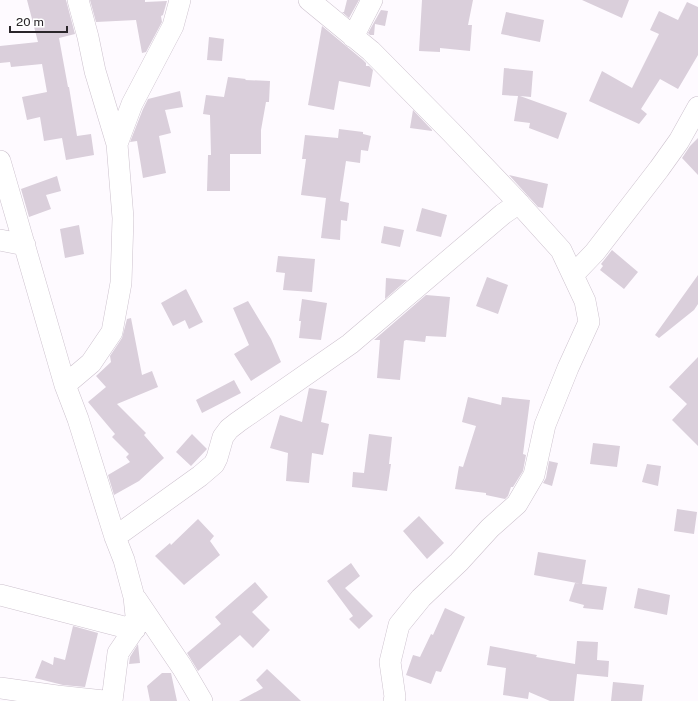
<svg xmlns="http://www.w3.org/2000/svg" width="698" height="701" viewBox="0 0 698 701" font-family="'Public Sans',sans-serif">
<rect width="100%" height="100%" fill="#fefaff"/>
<path fill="#dacfdb" d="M27,0H66L75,34L59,38L68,87H69L77,136L91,134L94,155L66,160L62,138L44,141L40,117L27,120L22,97L47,92L42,64L11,67L10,62L0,63V46L38,42Z
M90,0H145V2L167,1L163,15L161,16L162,22L146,52L142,53L136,20L96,22Z
M347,0H359L349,18L342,12H344Z
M422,0H473L468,25H472L470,51L440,48V52L419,51Z
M582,0H629L622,18Z
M687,2L698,7V55L678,89L660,79L641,109L647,114L639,124L589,101L602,71L632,88L659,34L650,30L659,11L678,20Z
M381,10L388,11L385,26L375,24L374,35H370L368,33Z
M506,12L544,20L540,42L501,34Z
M322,26L363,60L366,63V66H369L373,70L370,87L339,81L334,110L308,105Z
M209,37L224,39L222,61L207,60Z
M504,68L533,71L531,97L520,96L567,113L558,139L529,128L530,123L514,121L518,96L502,95Z
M228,77L246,79L245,80L270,81L269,102H266L261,130V154H230V191H207L208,155H211L210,115L203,114L206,95L224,97Z
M180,91L183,107L165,110L171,133L159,136L166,173L143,178L137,141L130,142L143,109L148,99Z
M413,110L432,130V131L410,128Z
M339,129L363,132V134L371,136L368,151L361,150L360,163L346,161L340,201L349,203L347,221L341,220L340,240L321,238L326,198L301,195L306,159H302L305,135L338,138Z
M698,138V175L682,158L690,146Z
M509,175L548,184L543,208L538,207Z
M57,176L61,191L46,195L51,209L29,217L21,189Z
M422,208L447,215L441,237L416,231Z
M79,225L84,254L65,258L60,229Z
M384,226L404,230L400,247L381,243Z
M612,250L638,272L624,289L600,270L603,266L601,264Z
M278,256L315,259L312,292L283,290L285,273L276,272Z
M698,275V304L694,310L659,338L655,335Z
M487,277L508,285L498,314L476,306Z
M386,278L407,280L385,299Z
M186,289L203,322L189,329L185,320L173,326L161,303Z
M426,295L450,297L446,337L426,336L425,342L406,340L404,341L400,380L377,378L380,340H374Z
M302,299L327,303L321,340L299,338L301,321H299Z
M248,301L271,339L281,362L251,381L234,354L249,345L233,308Z
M131,318L142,375L152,371L158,387L117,404L146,433L144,435L164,458L139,481L114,495L108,475L130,462L126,457L129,454L112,437L115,434L88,402L106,387L96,376L111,362L110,356L122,338L127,319Z
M698,357V446L672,420L687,404L669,387Z
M234,380L241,393L202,413L196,400Z
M309,388L327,391L321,422L329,424L323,455L312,453L309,483L286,481L288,453L270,448L280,415L302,422Z
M468,397L501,405L502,397L530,400L523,454L526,455L523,471L513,487H511L508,496L505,499L486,495V493L455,489L459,466L463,467L476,426L462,422Z
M192,434L207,449L191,466L176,452Z
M369,434L392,437L389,464H391L387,491L352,487L353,472L364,473Z
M593,443L620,446L617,467L590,464Z
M549,461L558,463L552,486L543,483L546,478Z
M647,464L661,466L658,486L642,482Z
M677,509L697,512L694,534L674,531Z
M419,516L444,543L427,559L403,531Z
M198,519L214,536L210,541L220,555L184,585L155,556L170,543L171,545Z
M538,552L586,560L582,584L534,575Z
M351,563L360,576L345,588L373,616L359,629L349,619L353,616L327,581Z
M255,582L268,597L252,612L270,630L253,648L240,635L198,671L187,653L221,624L215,617Z
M575,583L607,587L603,610L583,608L584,605L569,601Z
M638,588L670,595L667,615L634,608Z
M445,608L465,617L441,672L436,671L431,684L406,675L413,655L420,657L431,634L433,635Z
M73,626L98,633L85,687L63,685L35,678L42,660L53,665L54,657L65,660Z
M577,641L598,642L597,660L609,661L608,677L577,674L574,701H550L529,692L528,699L503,695L506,668L487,665L490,646L537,655L536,657L575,664Z
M138,644L140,663L129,664L130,657Z
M267,669L301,701H239L263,688L256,680Z
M162,673H171L177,701H150L147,686Z
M613,682L644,685L642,701H611Z"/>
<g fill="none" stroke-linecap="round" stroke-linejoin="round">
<defs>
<path id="minor" d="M78,0L88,37L95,71L117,144
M309,0L371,51L451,132L515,199L561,250L585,301L589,322L568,368L545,425L534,475L517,504L490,528L459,562L421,598L399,625L390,662L395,697L394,701
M353,37L372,0
M0,161L65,385L78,419L115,537L124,560L134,597L137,625L118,653L112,701
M0,240L25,245
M573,275L595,252L659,169L679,141L698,107
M65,385L91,363L112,332L121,283L123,218L117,144L132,104L173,26L180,0
M115,537L200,476L214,464L217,458L223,437L229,429L238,422L350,344L503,214L519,203
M0,595L120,626L135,629
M136,599L182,667L202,701
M0,688L57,696L104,701"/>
</defs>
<use href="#minor" stroke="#cdc2ce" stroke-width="22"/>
<use href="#minor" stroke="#fff" stroke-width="21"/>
</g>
<path d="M10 26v6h57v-6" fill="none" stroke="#2a262a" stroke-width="2"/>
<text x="16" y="26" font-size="12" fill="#2a262a" stroke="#ffffff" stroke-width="3" paint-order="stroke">20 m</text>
</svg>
